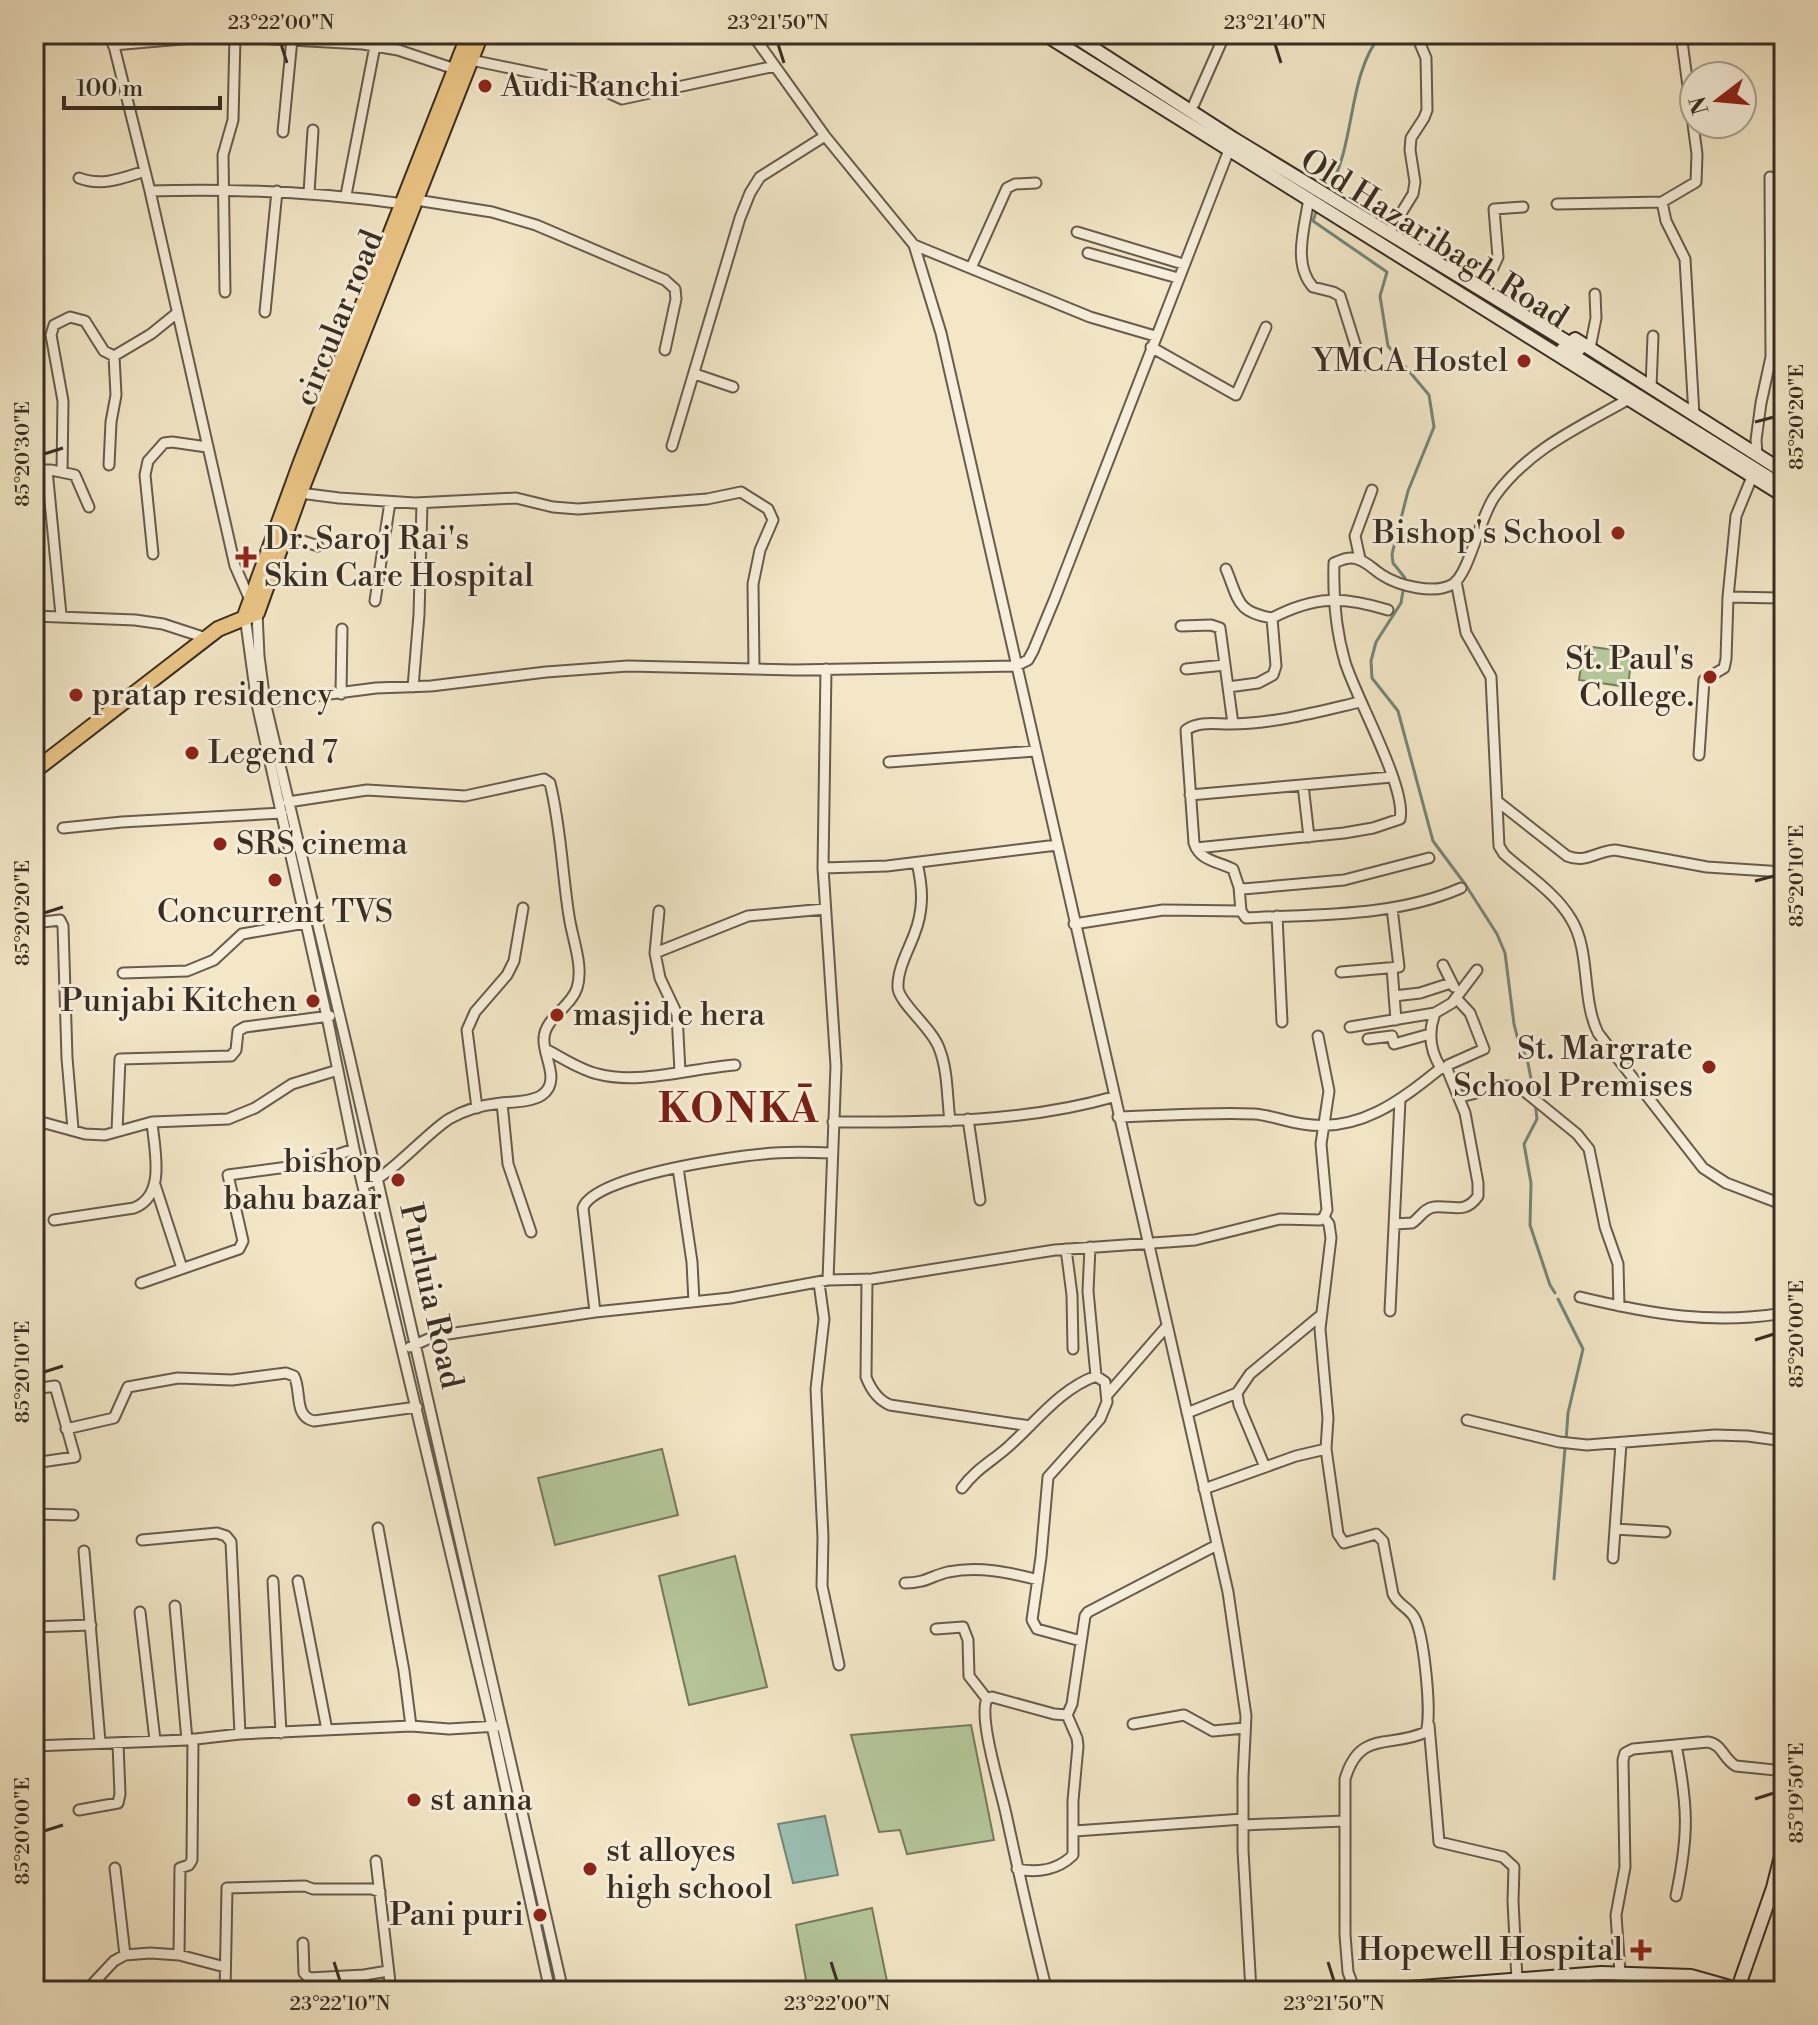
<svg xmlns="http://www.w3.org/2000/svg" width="1818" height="2025" viewBox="0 0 1818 2025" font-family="'Libre Bodoni',serif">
<rect width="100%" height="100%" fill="#f3e7c7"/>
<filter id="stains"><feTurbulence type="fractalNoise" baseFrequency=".0025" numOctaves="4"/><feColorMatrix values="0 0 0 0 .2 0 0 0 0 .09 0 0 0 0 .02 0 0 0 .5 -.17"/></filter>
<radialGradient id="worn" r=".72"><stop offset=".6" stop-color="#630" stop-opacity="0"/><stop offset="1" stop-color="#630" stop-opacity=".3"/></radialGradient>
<path fill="#b5c79a" stroke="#767a5f" stroke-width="2" d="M1584,646L1632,652L1628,687L1579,680Z
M662,1449L678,1515L555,1545L538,1478Z
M735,1556L767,1687L689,1705L659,1576Z
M971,1725L994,1840L907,1854L900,1830L879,1832L851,1735Z
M872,1908L889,1991H808L796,1925Z"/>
<path fill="#9bc0b4" stroke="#73867a" stroke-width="2" d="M825,1816L838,1875L793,1883L778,1824Z"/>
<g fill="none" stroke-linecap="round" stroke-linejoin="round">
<path stroke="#73867a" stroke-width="3" d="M1327,193C1357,144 1346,78 1381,34
M1317,209L1313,221L1387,272L1380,296L1388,346L1429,395L1434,427L1408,491L1392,554L1393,563L1405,578
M1403,591L1401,603L1376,642L1371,661L1372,678L1398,711L1433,841L1465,884L1497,934L1505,953L1514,1024L1519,1044L1527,1058L1534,1094
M1535,1102L1537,1119L1524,1144L1531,1183L1530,1225L1550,1285L1555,1293
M1558,1299L1583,1349L1568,1413L1566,1441
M1554,1579L1565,1448"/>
<defs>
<path id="street" d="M111,34L150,191C239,188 316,192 404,204
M752,34L825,136L914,245L941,333L1228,1592L1246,1716L1243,1777V1850L1251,1991
M113,45L217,36L363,44L398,50L455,69
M471,60L592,85L622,99L775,66
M1194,104L1225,34
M283,132L292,39
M79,178C102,187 123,178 145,171
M150,191L235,566L250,600
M309,193L313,130
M346,195L375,46
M1309,198C1305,226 1292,264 1313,287L1333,292L1340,296L1362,366
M416,200L492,212L536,225L665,280L675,289L676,299L665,350
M1662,202L1666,221L1685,259L1694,415
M1557,204L1662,202L1696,182L1697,154L1681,34
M1392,228L1413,194L1415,182L1410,150L1411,138L1424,118L1427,110L1426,58L1416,34
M1077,232L1183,264
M914,245L1090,317L1155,336
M1088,253L1178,278
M971,268L1007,188L1015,184L1036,183
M1485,285L1498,257L1494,209L1523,207
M225,292L223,155L233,120L235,37
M265,312L277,191
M1151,347L1236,395L1266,327
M1590,348L1596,318L1595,294
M695,374L733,387
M1651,387L1653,336
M672,446L740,218L750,193L760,177L825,136
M1757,455L1756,440L1761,403L1771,357L1770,177
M109,465L111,422L116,395L114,356
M34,470H51L75,475L89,507
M47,470L61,615
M62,472L63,401L51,335L54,325L70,317L85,321L104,351L114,356L151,334L177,313
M300,493L339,498L415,503L516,498L553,507L578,509L707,499L741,492L768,509L773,520L760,550L753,584L754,668
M285,535L318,546
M153,554L145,475L148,461L164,443L172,442L207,447
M1360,559L1355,536L1372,490
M1226,569C1239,600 1236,612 1272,618
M1456,581L1466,633L1491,677L1499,846L1504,854C1526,874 1556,893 1571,919C1591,951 1581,998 1598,1033L1703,1168L1726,1183L1784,1205
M1728,597L1782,598
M375,601L390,502
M257,613L259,656L265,702L348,1051L563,1991
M34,616L135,620L163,624L206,638
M245,616L257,704L327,1017L354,1149L492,1726L550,1991
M1181,626L1211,625L1220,628L1233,724
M1186,669L1225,665
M413,687L419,615L422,503
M1228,687L1258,683L1273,675L1276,666L1272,618C1315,596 1341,596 1388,610
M341,694L342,629
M1360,702C1317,712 1273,724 1229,724C1214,724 1199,721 1186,730L1194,843C1200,861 1217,861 1233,869L1239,887L1243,889L1344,880L1429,858
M260,703L376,688L431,686L546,672L628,666L794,670L1016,666L1028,660L1033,651L1055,598L1229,150
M1699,755L1704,680L1724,668L1726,659L1728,597L1736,516L1752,477
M889,762L1035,751
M1303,785L1309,837
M1190,795L1392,777
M1497,801L1567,856C1586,864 1596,851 1615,850L1707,867L1784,872
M288,802L367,790L465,796L544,779L550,783C561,827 562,872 569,916C572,938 584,966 577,988C571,1007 545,1018 544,1038C542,1055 562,1081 542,1095C532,1102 513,1102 501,1103C483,1105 464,1110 449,1119C424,1135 387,1180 363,1185
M63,828L122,822L282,813
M1196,848L1344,833L1373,828L1400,819C1407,788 1356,698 1345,662C1336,631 1333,595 1334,563C1341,560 1349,556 1357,559C1366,561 1374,570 1382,575C1399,586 1435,595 1453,584C1469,574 1480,516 1495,496C1529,449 1578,428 1627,400
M917,863C923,888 924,910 914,935C908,951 897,970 898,988C899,1003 932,1028 939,1048C948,1070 947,1098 950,1121
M823,868L826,669
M1239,887L1241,911L1246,918C1318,914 1395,917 1461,888
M659,911L655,953L660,978L677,1014L680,1072
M1277,916L1282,1022
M34,923L60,920L63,926L67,1058L73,1129
M1074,924L1163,910L1241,911
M655,953L748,916L825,909
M1443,965L1454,987
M1392,968L1396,1020
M1341,972L1399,967L1392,908
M123,973L187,971L214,960L242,934L305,923
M1394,996L1420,993L1451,983
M1350,1027L1435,1013
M1368,1039L1392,1036L1394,1044L1430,1034
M547,1050C563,1058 580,1070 598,1074C638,1085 693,1068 735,1065
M1447,1069L1448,1065L1484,1049L1470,1013L1456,998
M1460,1097L1505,1086H1518L1577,1134L1589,1149L1605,1227L1618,1264L1619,1306
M502,1103L508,1164L531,1232
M477,1108L467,1030L475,1012L507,975L514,961L523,908
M1118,1117C1163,1116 1209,1112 1254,1114C1271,1115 1286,1122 1303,1124C1359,1133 1400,1101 1441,1068
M968,1119L980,1200
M34,1120L85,1134L105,1135L152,1122L228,1119L255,1108L292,1084L338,1070
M833,1122C926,1122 1022,1123 1113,1097
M117,1131L120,1059L231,1056L236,1050L238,1031L245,1027L330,1016
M678,1168L692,1262L694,1302
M155,1185L182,1268
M1324,1217L1329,1224L1331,1238L1320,1329L1328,1418L1326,1449L1338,1534L1344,1543L1376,1534L1383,1541L1393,1594C1398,1605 1408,1607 1414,1617C1424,1633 1432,1714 1426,1732C1389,1749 1360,1729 1345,1779V1935L1348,1972L1355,1991
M54,1220L134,1208C167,1195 154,1149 152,1122
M1394,1224L1412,1223C1420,1218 1424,1208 1434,1207C1452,1205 1465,1215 1478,1196V1183L1465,1113L1447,1069L1441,1068C1430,1051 1428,1032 1435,1013L1452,1003L1477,970
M1090,1247L1088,1291L1096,1376
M1066,1249L1072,1295L1073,1349
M867,1279L866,1377C871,1390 878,1400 890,1405L1030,1426
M828,1280L836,1066L823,868L887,866L1057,845
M141,1283L239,1249L243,1241L228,1175L310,1164L354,1149
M819,1283L824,1319L816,1389L823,1537L822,1586L839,1665
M1580,1297C1650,1314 1713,1325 1784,1313
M1390,1311L1400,1100
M595,1312L583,1208C594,1176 730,1157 763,1154C786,1151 809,1152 832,1153
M410,1347L435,1336L595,1312L730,1298L828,1280L872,1279L1055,1250L1195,1240L1280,1219L1320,1220L1324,1217L1327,1210L1321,1144L1329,1091L1318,1036
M34,1389L55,1386L75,1457L34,1463
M1108,1394L1167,1326
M1187,1413L1237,1393
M1467,1420L1559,1442L1587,1445L1715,1435L1748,1436L1784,1441
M66,1429L114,1418L128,1387L178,1378L232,1380L286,1373L294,1376C302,1391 293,1416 314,1421L417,1407
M1265,1467L1239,1405L1237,1393L1250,1374L1321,1315
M962,1488C976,1469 991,1462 1008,1447C1036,1422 1060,1389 1096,1376L1105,1382L1107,1402L1100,1419L1048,1477L1041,1557L1032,1620L1037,1629L1081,1641
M1204,1489L1296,1456L1326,1449
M34,1514L73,1515
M378,1528L404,1671L411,1726
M1615,1529L1665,1532
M142,1540L217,1533L226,1536L231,1542L240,1734
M84,1551L100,1742
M1613,1558L1621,1443
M273,1581L281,1733
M298,1581L327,1730
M905,1583C926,1583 931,1576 948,1572C979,1566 1008,1572 1038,1580
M175,1606L187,1740
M140,1612L155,1740
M34,1627L91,1625
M936,1629L963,1627L968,1640L969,1676L987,1699
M1133,1724L1184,1715L1213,1731L1245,1728
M1429,1725L1439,1842L1503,1857L1514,1867L1513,1901L1517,1980
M34,1746L187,1740L240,1734L411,1726L449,1729L498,1726
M79,1810L118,1803L120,1794L118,1743
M1243,1825L1344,1821
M1075,1831L1243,1819
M376,1861L391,1991
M115,1868L125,1955
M1017,1869C1037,1873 1058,1870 1073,1855V1801L1078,1746L1077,1738L1067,1715
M1676,1896C1689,1834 1688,1807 1676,1745
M34,1943L35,1918
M303,1943L304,1973L309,1978L364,1975L388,1971
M179,1955L180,1868L189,1865L192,1860L193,1739
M1620,1973L1616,1915L1625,1867L1623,1760L1625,1753L1633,1749L1708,1742C1722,1744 1724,1760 1736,1766L1784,1771
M86,1991L114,1961L125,1955L150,1953L179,1955L225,1967
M225,1991L227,1888L305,1886L313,1889H372L380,1892
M1047,1991C1032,1932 1019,1874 1006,1814C1001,1790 978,1718 987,1699L992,1697L1054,1714L1067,1715L1072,1704L1085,1616L1088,1612L1217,1545"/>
<path id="secondary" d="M1044,34L1784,496
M1071,34L1234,139L1579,349
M1575,339L1784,472
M1563,349L1771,479
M1370,1991L1601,1973L1691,1976L1744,1991
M1737,1991L1773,1888L1784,1844"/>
<path id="primary" d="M245,616L301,462L469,34
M34,771L218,629L257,613L300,493L481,34"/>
</defs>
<use href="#street" stroke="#675c4d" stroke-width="13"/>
<use href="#secondary" stroke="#382e24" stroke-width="16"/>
<use href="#primary" stroke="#382e24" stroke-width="18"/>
<use href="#street" stroke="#f7efdb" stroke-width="9"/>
<use href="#secondary" stroke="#f7efdb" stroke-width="12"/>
<use href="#primary" stroke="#eac484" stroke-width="14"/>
</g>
<path fill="none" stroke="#382e24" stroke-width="3" d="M281,44L287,63M778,44L784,63M1275,44L1281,63M1755,422L1774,417M44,454L63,448M1755,881L1774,876M44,913L63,907M1755,1340L1774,1334M44,1372L63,1366M1755,1799L1774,1793M44,1831L63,1825M334,1962L340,1981M831,1962L837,1981M1328,1962L1334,1981"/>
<g fill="#8f2418" stroke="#f7efdb" stroke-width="3">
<circle cx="485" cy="86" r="8"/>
<circle cx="1524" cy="361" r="8"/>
<circle cx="1618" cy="533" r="8"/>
<path d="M242 545h8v8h8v8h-8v8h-8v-8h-8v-8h8z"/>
<circle cx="1710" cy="677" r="8"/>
<circle cx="76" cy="695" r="8"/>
<circle cx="192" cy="753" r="8"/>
<circle cx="220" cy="844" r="8"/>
<circle cx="275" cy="880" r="8"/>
<circle cx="313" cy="1001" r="8"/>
<circle cx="557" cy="1015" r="8"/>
<circle cx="1709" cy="1067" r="8"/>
<circle cx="398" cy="1180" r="8"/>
<circle cx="414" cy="1800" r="8"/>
<circle cx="590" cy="1869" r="8"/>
<circle cx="540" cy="1915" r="8"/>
<path d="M1637 1938h8v8h8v8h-8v8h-8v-8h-8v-8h8z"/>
</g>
<g text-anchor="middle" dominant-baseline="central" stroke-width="6" stroke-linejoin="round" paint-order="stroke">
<g font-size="32" fill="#382e24" stroke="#f7efdb" text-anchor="start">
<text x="501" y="86">Audi Ranchi</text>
<text x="1508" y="361" text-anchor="end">YMCA Hostel</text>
<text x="1602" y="533" text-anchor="end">Bishop's School</text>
<text x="264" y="539">Dr. Saroj Rai's<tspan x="264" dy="37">Skin Care Hospital</tspan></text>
<text x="1694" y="659" text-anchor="end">St. Paul's<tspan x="1694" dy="37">College.</tspan></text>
<text x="92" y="695">pratap residency</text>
<text x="208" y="753">Legend 7</text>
<text x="236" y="844">SRS cinema</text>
<text x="275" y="912" text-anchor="middle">Concurrent TVS</text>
<text x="297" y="1001" text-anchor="end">Punjabi Kitchen</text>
<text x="573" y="1015">masjid e hera</text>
<text x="1693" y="1049" text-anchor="end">St. Margrate<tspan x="1693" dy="37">School Premises</tspan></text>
<text x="382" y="1162" text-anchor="end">bishop<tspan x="382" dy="37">bahu bazar</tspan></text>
<text x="430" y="1800">st anna</text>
<text x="606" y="1851">st alloyes<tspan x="606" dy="37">high school</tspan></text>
<text x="524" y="1915" text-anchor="end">Pani puri</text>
<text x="1623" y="1950" text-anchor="end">Hopewell Hospital</text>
</g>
<g font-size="32" fill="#382e24" stroke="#f7efdb">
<text transform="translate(1434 239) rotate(32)">Old Hazaribagh Road</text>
<text transform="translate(339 318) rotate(-68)">circular road</text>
<text transform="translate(431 1296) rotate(77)">Purluia Road</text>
</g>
<g font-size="40" font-weight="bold" letter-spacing="2" fill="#7a1f14" stroke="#f7efdb">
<text x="739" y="1110">KONKĀ</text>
</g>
</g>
<rect width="1818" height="2025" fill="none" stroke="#f3e7c7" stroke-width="88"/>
<g transform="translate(1718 100) rotate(254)"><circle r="38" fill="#f7efdb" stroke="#aba292" stroke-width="2"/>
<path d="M0-6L14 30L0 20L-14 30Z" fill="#8f2418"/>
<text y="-12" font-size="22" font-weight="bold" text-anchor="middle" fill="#382e24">N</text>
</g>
<path d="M64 96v12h156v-12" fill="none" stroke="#382e24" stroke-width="4"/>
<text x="76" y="96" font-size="24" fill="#382e24" stroke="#f7efdb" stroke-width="6" paint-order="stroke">100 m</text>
<rect x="44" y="44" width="1730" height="1937" fill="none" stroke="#382e24" stroke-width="3"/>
<g font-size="20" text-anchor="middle" fill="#382e24">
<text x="281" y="29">23°22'00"N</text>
<text x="778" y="29">23°21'50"N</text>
<text x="1275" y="29">23°21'40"N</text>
<text transform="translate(1796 417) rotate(-90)" y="7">85°20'20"E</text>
<text transform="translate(22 454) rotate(-90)" y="7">85°20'30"E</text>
<text transform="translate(1796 876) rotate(-90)" y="7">85°20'10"E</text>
<text transform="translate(22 913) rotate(-90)" y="7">85°20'20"E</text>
<text transform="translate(1796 1334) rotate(-90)" y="7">85°20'00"E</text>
<text transform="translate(22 1372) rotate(-90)" y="7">85°20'10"E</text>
<text transform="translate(1796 1793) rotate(-90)" y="7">85°19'50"E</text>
<text transform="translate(22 1831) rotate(-90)" y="7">85°20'00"E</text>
<text x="340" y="2010">23°22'10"N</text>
<text x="837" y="2010">23°22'00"N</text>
<text x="1334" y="2010">23°21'50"N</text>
</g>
<rect width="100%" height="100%" filter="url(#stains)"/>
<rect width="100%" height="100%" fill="url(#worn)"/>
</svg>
